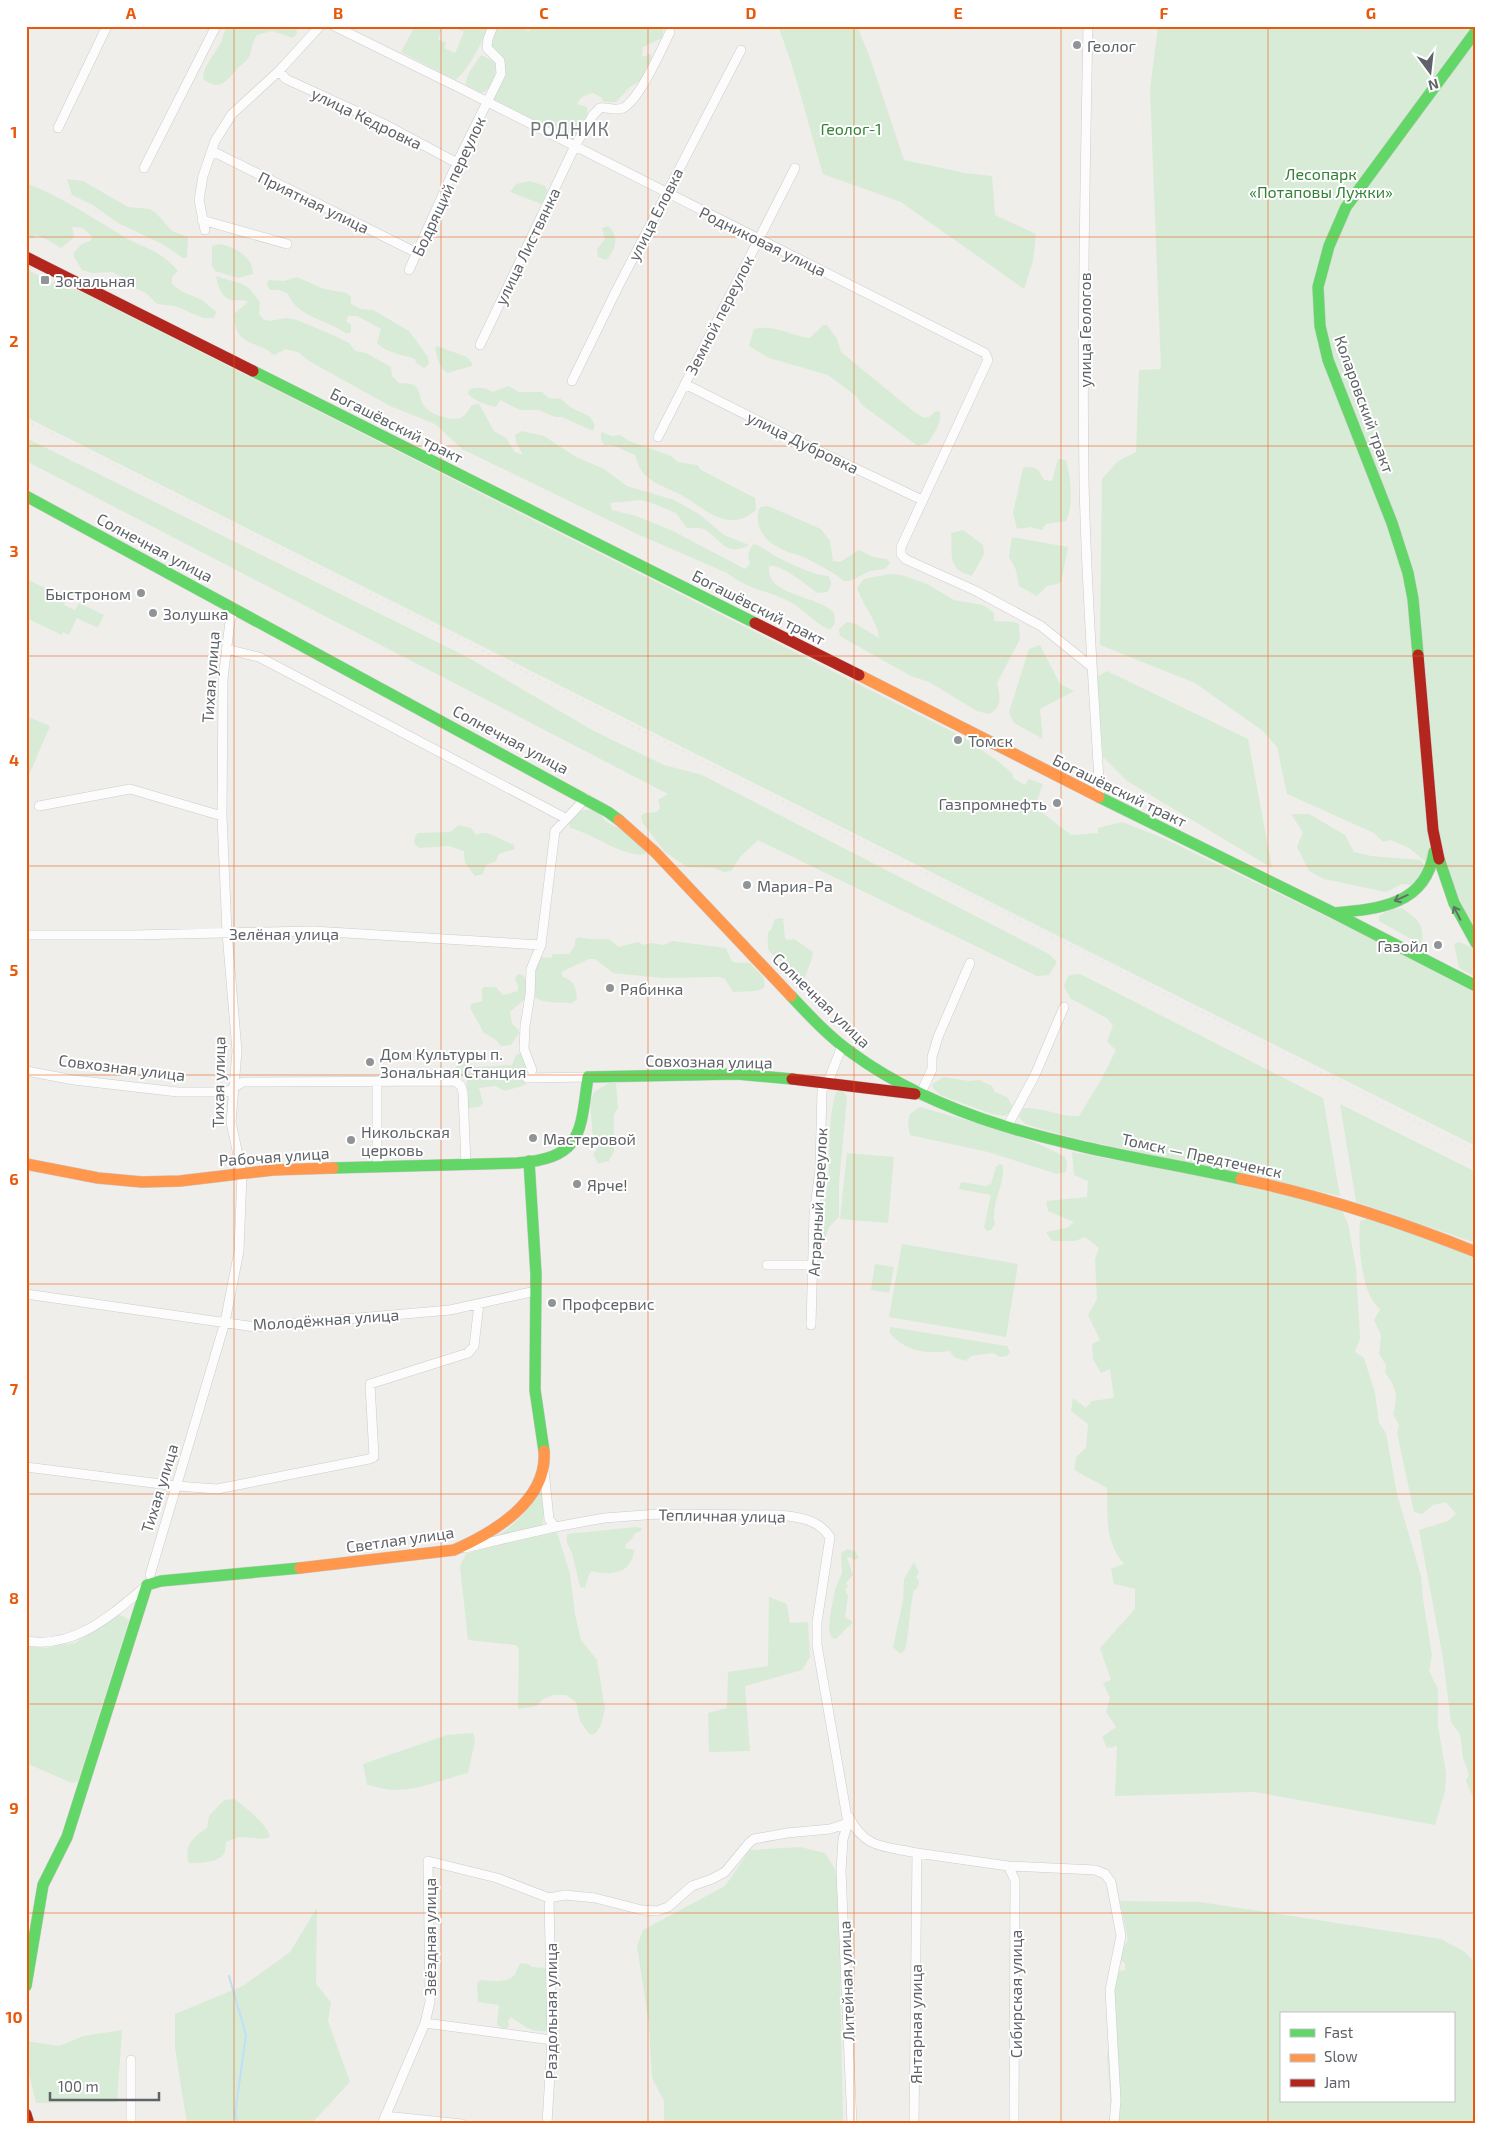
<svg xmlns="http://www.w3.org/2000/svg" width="1502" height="2150" viewBox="0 0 1502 2150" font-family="'Exo 2',sans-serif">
<rect width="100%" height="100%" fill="#efeeea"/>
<path fill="#d8ebd6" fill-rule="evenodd" d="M227,26H296L297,33L293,38L272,31L257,35C250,45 253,49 249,57C247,61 241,65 238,68C226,81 221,92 203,79C204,64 215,54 221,42C223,37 224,31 227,26Z
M415,26H443L438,39L446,43L444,48L455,53L464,32L452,26H487C484,41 467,72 455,80L401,52Z
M495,26H519L529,31L531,26H664L662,38L643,47L642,57L651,54V59L642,80L630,87L616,102H604L601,97L593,93C585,95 580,97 577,104L587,107L588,119L573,141L492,99L504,73C494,54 487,47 495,26Z
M778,26H857L869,55L904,160L965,173L992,176L995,215L1036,234L1033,261L1024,289L901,202L823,174C808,125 797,74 778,26Z
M1158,26H1476V933L1466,916L1454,885L1409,848L1391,840L1383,842L1374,833L1287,794L1277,747L1263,731L1195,683L1100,645L1102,479L1118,461L1136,452L1139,370L1161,369L1150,90Z
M481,55L494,61C498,72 493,90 481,93L466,85C465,75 475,64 481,55Z
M67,179L83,181L128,207L149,209L155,212L172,231L188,237L187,258H183L164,245L118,223L93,205L72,195Z
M530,181L545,186L548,192L541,204L510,192L516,184Z
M26,183C60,196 90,216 121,235C144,249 159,249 178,271L172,277V284L181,291L202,300L216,312L214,318H203L175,306L157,304L146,293L123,283L122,277L113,272L92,273L82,270L74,257V253L82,244L90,241L92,237C86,230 82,226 72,227L74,237L61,248L48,240L36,235L32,239L26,235Z
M608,226C620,236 616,250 606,260L598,257L597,249L605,239L602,228Z
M219,244C235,247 253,256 253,274L238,278L215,271L212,266V246Z
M26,265L30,271L53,283L54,281L80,291L961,736L999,762L1013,774V778L1025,785L1029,779L1043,784L1037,800L1033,801L1035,807L1071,835L1098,833V828L1122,822L1163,838L1358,932L1476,993V1146L26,417Z
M216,276L242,284L249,288L260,302L259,314L263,319L269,321L286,318L297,320L335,336L349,343L355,351L366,353L391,367L392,376L399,383C426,383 415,394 425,407C430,414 454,423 462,417C466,415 469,409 472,405L479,404L494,431L506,438L515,452L523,455L516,442L515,435L522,431L544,436L576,457L604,469L627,486L674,500L699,514L724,535L749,545C726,558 720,538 704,529C700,527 692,528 687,528L676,513L649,502L641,500L610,503L612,510L636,516L673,531L745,569L750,564C748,555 747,551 754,544C763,547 768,552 775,556C791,564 810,574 828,576C832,582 832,586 827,592L817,593C807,585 781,564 769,566C766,597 816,594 834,613L835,623L830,630C813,623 802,606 784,599C763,590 746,588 727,573L635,533L462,449L435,424L390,406L309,361L298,352L286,349L274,355C257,339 235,349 234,314L248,302C242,299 239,301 232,300C221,298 218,285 216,276Z
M297,277L324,289L347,293L351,297V304L361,309L373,310L409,331L428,357L429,364L424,368L416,363L415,359C402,354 388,354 377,343L381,329L357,316H348L346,321L351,325V332L347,334C328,320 297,317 288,294L279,290H270L267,285L268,280L284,281Z
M823,325H827L837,339L841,352L913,411L924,418L929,417L936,411L940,412C942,422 934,434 928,443L918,446L862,405L856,396L828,375L769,358L749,346L754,329C773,324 791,336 810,338Z
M437,346L467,357L472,363V366L447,373C439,367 437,358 435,348Z
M508,386L519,392H542L549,398L561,399L570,407L589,416L595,425L593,431L562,417H555L539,410H520L500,400L496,407C486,405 475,401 468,394L469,389C479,387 484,387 493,392Z
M601,432L612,436L620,435L629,441L671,456L678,462L697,465L701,470L755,498L756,510C749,516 741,521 731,520C714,520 697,504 683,496C669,488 654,485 643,473C639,468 637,461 635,455L612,445H604L601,439Z
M26,438L467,657L594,731L664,765L702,775L1049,954L1057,962L1049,975L1037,976L758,840L740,857L731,871L724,872L714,868L687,867L665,852L642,822L641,816L645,813L657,812L660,808L658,800L668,794L26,461Z
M1058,459L1066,460C1071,479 1074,503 1066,521L1046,524L1042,530L1031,527L1017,529L1013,513L1023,468C1036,465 1038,469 1044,480L1052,481Z
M768,506L821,529L830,541L833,561L840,562L859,550L873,557L887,559L890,563L885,569L870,571L850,581H844C834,572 820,566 808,559C798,554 786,553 776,546C762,538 753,522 760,507Z
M963,530L983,545L984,554L972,576C946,569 953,554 951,533Z
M1012,537L1068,547L1061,583L1047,586L1037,596L1019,586L1016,570L1009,557Z
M889,574L901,575L927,584L954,600L983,605L994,613V621L1014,622L1019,624L1020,639L997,683C1000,696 1003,707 989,714L977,711L929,682L911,676L840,636L839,629L847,622L856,624L879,638C879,625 862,603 857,588L864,579Z
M26,579L67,598L64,605L75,610L79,603L104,615L98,628L77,618L69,635L63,632L62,635L26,618Z
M1040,645L1060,684L1074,691L1040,709L1043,739L1014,723L1009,712L1029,649Z
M1107,671L1248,739L1272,868L1127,781L1103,757L1097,677Z
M26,716L50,726L26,782Z
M592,809L600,813L605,821L620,829L647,851V853C631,862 588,831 570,828L568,820L581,811Z
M1291,814H1309L1345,835L1354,852L1371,856L1421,860L1428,871L1414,885L1402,884L1386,892L1324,879L1309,871L1297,847L1303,832Z
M459,825L471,828L476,835C489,828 500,841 513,844L515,849L499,854L496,861L486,865L483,874L475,876L465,863L464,851L449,846L419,848L414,843L415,837L418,833L450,832Z
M1402,908C1419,920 1424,924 1422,945L1379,921V916L1391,909Z
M783,918L785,938L787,940L794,939L813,952C812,962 807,969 805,978L796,981C790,975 786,965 779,959C765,948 768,952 768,933L772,928L775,919Z
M579,937L588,939H609L619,947L638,942L644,945L651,943L664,945L672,941L726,948C734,966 730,962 750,963C757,972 767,976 764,988L755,991L733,992L725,979L719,977L663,978L613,973L595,959H589L561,972L563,977C574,981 576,987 577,999L572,1003C560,1002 542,1005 533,995C533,983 530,965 541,957L551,958L553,954H569L575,946V940Z
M1458,942C1482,949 1476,955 1476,977L1459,968L1454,944Z
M518,974L523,975L527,983L525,999L510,1012L512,1024L517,1028L519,1033L511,1045L501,1046L496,1040L484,1033L470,1008L471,1004L482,1001V990L484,987H496L503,995L518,991V986L515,978Z
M1080,974L1323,1098L1340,1196L1074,1138L1025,1124L1019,1117L1023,1108C1044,1107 1059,1117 1079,1116L1101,1080L1116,1050L1107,1042L1113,1026L1108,1019L1070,998L1064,986L1069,975Z
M519,1053L522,1054L531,1072L526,1076L525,1085L505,1091L495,1086L479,1088L483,1103L479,1107L469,1108L467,1105V1079L463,1077L459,1079L452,1077L450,1071L463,1062L477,1067L512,1065L516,1055Z
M944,1077L969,1081L979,1080L992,1086L995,1092L1007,1097L1012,1105L1011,1112L1004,1116L992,1114L940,1095L933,1088L932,1084Z
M609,1083H616L618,1108L614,1114V1151L609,1161L598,1164L593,1154L600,1146L593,1141L590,1102L594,1092Z
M840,1091L844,1092L847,1097L839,1183V1217L829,1227L825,1239H820C817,1219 825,1201 828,1181C831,1152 827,1120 836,1092Z
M1340,1104L1476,1172V1243L1356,1202Z
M920,1107C967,1121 1022,1133 1065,1157L1067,1164L1066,1172L1057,1174L988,1152L910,1135L908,1125L910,1114Z
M1072,1152L1243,1184L1341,1208L1348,1224L1356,1268L1360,1338L1355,1352L1364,1358L1375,1393L1379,1423L1386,1433L1397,1494L1421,1576L1423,1599L1432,1655L1429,1671L1438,1689V1726L1446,1773L1445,1791L1435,1825L1255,1792L1115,1796L1117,1746L1107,1748L1102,1737L1116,1727L1106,1712L1110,1698L1103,1683L1111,1680L1100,1648L1135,1609V1589L1114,1584L1111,1569L1124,1564C1104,1541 1108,1517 1107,1488L1074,1470L1076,1457L1086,1448L1088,1424L1071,1411L1073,1398L1086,1408L1092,1401L1114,1398L1110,1369L1101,1373L1093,1359L1092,1344L1100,1340L1088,1315L1097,1299L1095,1259L1099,1248L1085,1237L1075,1241H1052L1046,1232L1067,1228L1074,1222L1048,1211L1046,1201L1087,1197L1088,1181L1074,1175Z
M847,1153L894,1157L888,1223L840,1219Z
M999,1164L1003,1165C1005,1186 990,1204 995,1224L991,1230L987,1231L984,1227L991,1195L959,1189L961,1182L986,1186L991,1184L996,1167Z
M1369,1218L1430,1239L1476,1259V1804L1466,1781L1469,1774L1463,1758L1460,1734L1451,1722L1443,1658L1419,1530L1448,1521L1456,1514L1446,1502L1433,1505L1422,1514L1414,1512L1397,1433L1399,1425L1393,1414C1398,1397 1397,1387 1385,1373L1386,1365L1379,1354L1381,1335L1374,1320L1380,1309C1361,1295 1358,1243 1360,1221Z
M902,1244L1018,1264L1006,1337L889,1317Z
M875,1264L894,1267L889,1293L871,1290Z
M891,1327L1007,1346L1010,1352L1007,1356L1000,1357L993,1353L971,1356L966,1361L954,1357L950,1351C925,1354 906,1352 889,1332Z
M541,1490L544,1505L543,1526L492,1539C512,1529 529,1509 541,1490Z
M635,1527L642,1528L641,1531L635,1533L631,1540L626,1544L625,1548L634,1550C632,1574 610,1576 592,1571L589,1574L585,1588L580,1587L572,1553L567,1543V1534Z
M555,1531L558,1535L570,1574L575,1614L581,1640L597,1660L605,1709L601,1725L596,1733L590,1735L580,1721L576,1702L566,1695H554L543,1699L536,1706L518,1709L519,1650L516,1645L468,1640L460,1566L466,1554C480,1549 494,1547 509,1543C524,1540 539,1534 555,1531Z
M847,1549L855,1551L859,1558L854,1560L850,1557L847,1558L853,1575L846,1583L848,1587L845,1589L848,1596L845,1617L853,1622L836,1639L832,1638L829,1631L830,1616L835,1589L842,1573L841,1553Z
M914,1562L919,1572L916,1577L919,1581L918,1587L913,1592L906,1647L902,1653H899L893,1647L903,1601L904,1579Z
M769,1597L787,1604L790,1623L808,1622L810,1657L802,1670L745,1686L750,1751L709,1752L708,1713L727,1708L728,1672L768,1666Z
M119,1615L123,1616L129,1620L78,1781L72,1783L26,1763V1646L45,1648L75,1643Z
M473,1733L475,1741L468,1773C443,1779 420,1790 394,1790C386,1790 375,1786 367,1785L363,1764L447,1735Z
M234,1799C244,1806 268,1825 270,1837L264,1839L239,1837L226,1842C225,1846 226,1850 224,1854C218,1862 198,1864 189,1863C183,1846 194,1836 207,1828L209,1816L224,1800Z
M800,1847L825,1853L838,1874L843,2124H664V2101L652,2078L649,2024L637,1946L643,1930L725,1886L750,1850Z
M1120,1901L1200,1902L1441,1939L1465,1952L1476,1964V2124H1110L1113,2116L1111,2109L1107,2054L1117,2047L1116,2014L1110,2008L1113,1972L1125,1970V1963L1119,1960L1114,1950L1125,1945L1128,1940ZM1281,2014H1453V2101H1281Z
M317,1908L316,1984L331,2002L328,2021L350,2082L311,2124H187L175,2048V2014L243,1986L290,1952Z
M521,1963L528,1964L532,1967L547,1968L549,2031C532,2033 524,2026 511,2017L508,2021L509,2027L504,2029L497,2025L499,2005L478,2002L477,1984L480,1980C490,1981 509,1984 515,1974C517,1970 518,1966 521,1963Z
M122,2030L117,2102L36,2103L26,2061V2041L59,2046L84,2036Z"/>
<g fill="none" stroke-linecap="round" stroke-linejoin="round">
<path stroke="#bfe0f9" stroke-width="2" d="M229,1976L246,2035L235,2114L238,2124"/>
<defs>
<path id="street" d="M334,26L458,87L985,353L988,360L901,547V554L905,559L976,591L1041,626L1092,667
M1088,26C1085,177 1082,329 1084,480C1086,586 1094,692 1100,798
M279,71L286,79L384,124L457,163
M58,128L107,26
M212,151L417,253
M144,168L216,26
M202,220L287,244
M205,230L199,200L203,176L215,141L232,114L279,71L320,26
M409,270L457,163L501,74L500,61L487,48L488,39L493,26
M480,345L575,146L593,115L600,108C607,107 616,111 623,108C640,99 661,50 670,32
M572,381L617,289L741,50
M685,384L804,444L922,500
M658,437L795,168
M226,649L259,657L565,818
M39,806L130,789L222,816
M26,935H132L313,931L541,945
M532,1070L524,1049L525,1026L530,995L531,969L541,945L555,831L586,798
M26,1071L74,1080L178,1092H227L243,1082L455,1081L461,1086L463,1092L466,1165
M527,1078L588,1077
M920,1095L932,1069V1057L938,1037L970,963
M1007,1127L1035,1075L1064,1007
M377,1167V1081
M767,1265H813
M26,1294L255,1327L450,1310L536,1291
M811,1325L814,1215L820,1169L822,1090L828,1082L842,1046
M26,1467L177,1486L217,1489L369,1459L374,1457L370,1384L468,1353L474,1346L479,1304
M544,1470L549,1519L555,1527L604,1518L658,1514L779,1515C799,1517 818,1519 830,1537L817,1622V1645L848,1823L843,1839L841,1871L852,2124
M465,1548L555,1527
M150,1575L225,1322L239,1251L242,1174L231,1122L237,1051L227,933L222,816L223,679L230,621L235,608
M26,1641C75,1649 110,1616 145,1587
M849,1817C865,1849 884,1846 917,1853L914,2124
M917,1853L1008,1866L1095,1870L1105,1874L1111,1882L1121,1936L1110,1990L1116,2100L1114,2124
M1008,1866L1015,1880L1014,2124
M425,2023L552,2040
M131,2060V2124
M385,2116L462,2124
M382,2124L425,2023L430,2002L428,1861L497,1878L549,1898L565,1895L595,1898L642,1910L657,1911L668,1907L692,1886L712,1879L725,1872L749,1843L754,1839L787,1833L830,1829L848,1823
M547,2124L552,2040L549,1898"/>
<path id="fast" d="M253,371L755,623
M26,496L608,812L619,820
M1418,655L1413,599L1408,573L1392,523L1328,360L1320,326L1318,287L1329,246L1346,207L1476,31
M1099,797L1334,913L1476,986
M1439,859L1454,903L1476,943
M1334,913C1379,909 1426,905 1434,852
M791,996C810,1016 829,1037 852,1053C964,1135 1108,1150 1241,1179
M529,1161L536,1274L535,1390L544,1451
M333,1168L517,1163C583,1158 580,1133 588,1077L737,1074L792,1079
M26,1986L43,1885L67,1837L147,1585L161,1581L300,1568"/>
<path id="slow" d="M859,675L1099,797
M619,820L655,852L791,996
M26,1164L98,1178L142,1182L180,1181L273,1170L333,1168
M1241,1179C1322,1196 1399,1221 1476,1252
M300,1568L454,1550C493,1533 548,1501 544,1451"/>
<path id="jam" d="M26,257L253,371
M755,623L859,675
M1418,655L1433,830L1439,859
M792,1079L915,1094
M26,2114L29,2124"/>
</defs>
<use href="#street" stroke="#cbcccc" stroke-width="10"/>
<use href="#fast" stroke="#cacacb" stroke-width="12"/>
<use href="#slow" stroke="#cacacb" stroke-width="12"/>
<use href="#jam" stroke="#cacacb" stroke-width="12"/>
<use href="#street" stroke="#fdfcfc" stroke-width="9"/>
<use href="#fast" stroke="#63d668" stroke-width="11"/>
<use href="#slow" stroke="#ff974d" stroke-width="11"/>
<use href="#jam" stroke="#b3261e" stroke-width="11"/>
<path stroke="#e4e4e4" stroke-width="2" stroke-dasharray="1 6" stroke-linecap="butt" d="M26,421L1248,1035L1476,1152"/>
</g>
<defs><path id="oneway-shaft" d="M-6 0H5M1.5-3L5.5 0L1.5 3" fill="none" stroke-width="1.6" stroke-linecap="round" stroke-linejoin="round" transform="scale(1.25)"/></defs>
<g stroke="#607468">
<use href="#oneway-shaft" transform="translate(1401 898) rotate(156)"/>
<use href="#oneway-shaft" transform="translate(1457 913) rotate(-117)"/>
</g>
<path fill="none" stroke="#e8590c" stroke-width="1" stroke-opacity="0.55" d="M234,26V2124M441,26V2124M648,26V2124M854,26V2124M1061,26V2124M1268,26V2124M26,237H1476M26,446H1476M26,656H1476M26,866H1476M26,1075H1476M26,1284H1476M26,1494H1476M26,1704H1476M26,1913H1476"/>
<g fill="#919496" stroke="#fff" stroke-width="2">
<circle cx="1077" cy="45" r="5"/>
<rect x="40" y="275" width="10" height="10" rx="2.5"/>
<circle cx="141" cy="593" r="5"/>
<circle cx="153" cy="613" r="5"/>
<circle cx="958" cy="740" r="5"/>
<circle cx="1057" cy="803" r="5"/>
<circle cx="747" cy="885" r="5"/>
<circle cx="1438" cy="945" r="5"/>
<circle cx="610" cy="988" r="5"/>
<circle cx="370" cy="1062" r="5"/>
<circle cx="533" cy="1138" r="5"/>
<circle cx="351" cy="1140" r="5"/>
<circle cx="577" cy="1184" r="5"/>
<circle cx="552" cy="1303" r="5"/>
</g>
<g text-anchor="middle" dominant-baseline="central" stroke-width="4" stroke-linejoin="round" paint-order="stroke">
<g font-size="16" fill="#5f6368" stroke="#fff" text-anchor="start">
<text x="1087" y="45">Геолог</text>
<text x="55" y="280">Зональная</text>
<text x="131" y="593" text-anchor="end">Быстроном</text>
<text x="163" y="613">Золушка</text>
<text x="968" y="740">Томск</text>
<text x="1047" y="803" text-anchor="end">Газпромнефть</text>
<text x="757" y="885">Мария-Ра</text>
<text x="1428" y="945" text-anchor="end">Газойл</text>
<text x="620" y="988">Рябинка</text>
<text x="380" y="1053">Дом Культуры п.<tspan x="380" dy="18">Зональная Станция</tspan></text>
<text x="361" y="1131">Никольская<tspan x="361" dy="18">церковь</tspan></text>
<text x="543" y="1138">Мастеровой</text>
<text x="587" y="1184">Ярче!</text>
<text x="562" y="1303">Профсервис</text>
</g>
<g font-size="16" fill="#5f6368" stroke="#fff">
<text transform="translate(367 118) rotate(26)">улица Кедровка</text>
<text transform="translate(448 186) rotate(-65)">Бодрящий переулок</text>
<text transform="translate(314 202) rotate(26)">Приятная улица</text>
<text transform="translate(655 214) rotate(-63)">улица Еловка</text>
<text transform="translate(763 241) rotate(26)">Родниковая улица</text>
<text transform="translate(527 246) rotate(-64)">улица Листвянка</text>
<text transform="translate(719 315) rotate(-63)">Земной переулок</text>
<text transform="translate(1084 330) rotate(-90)">улица Геологов</text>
<text transform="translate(1365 404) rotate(70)">Коларовский тракт</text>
<text transform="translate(397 425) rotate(27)">Богашёвский тракт</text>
<text transform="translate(803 442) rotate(26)">улица Дубровка</text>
<text transform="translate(155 547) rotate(28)">Солнечная улица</text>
<text transform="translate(759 607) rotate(27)">Богашёвский тракт</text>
<text transform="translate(210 677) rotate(-86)">Тихая улица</text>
<text transform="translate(511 739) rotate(28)">Солнечная улица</text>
<text transform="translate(1120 790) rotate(26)">Богашёвский тракт</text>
<text x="284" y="933">Зелёная улица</text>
<text transform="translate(822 1000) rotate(44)">Солнечная улица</text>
<text transform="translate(709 1061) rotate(1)">Совхозная улица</text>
<text transform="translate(122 1067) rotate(7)">Совхозная улица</text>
<text transform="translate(218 1082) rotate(-89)">Тихая улица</text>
<text transform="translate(1202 1155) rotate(12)">Томск — Предтеченск</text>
<text transform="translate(274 1156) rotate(-4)">Рабочая улица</text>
<text transform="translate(817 1202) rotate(-87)">Аграрный переулок</text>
<text transform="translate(326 1319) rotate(-4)">Молодёжная улица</text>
<text transform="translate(159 1488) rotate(-73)">Тихая улица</text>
<text transform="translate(722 1515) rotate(1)">Тепличная улица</text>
<text transform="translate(400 1539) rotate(-8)">Светлая улица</text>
<text transform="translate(429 1937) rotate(-90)">Звёздная улица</text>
<text transform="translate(846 1981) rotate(-92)">Литейная улица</text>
<text transform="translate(1015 1994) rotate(-90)">Сибирская улица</text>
<text transform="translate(550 2011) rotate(-90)">Раздольная улица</text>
<text transform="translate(915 2024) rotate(-90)">Янтарная улица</text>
</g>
<g font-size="16" fill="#348238" stroke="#fff">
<text x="851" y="128">Геолог-1</text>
<text x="1321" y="173">Лесопарк<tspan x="1321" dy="18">«Потаповы Лужки»</tspan></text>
</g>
<g font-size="19" letter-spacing="1" fill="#70757a" stroke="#fff">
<text x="570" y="128">РОДНИК</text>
</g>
</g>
<rect width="1502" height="2150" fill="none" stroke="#ffffff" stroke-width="55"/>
<rect x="1280" y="2012" width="175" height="90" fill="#ffffff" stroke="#bfc1c3"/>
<rect x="1290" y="2029" width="25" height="8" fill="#63d668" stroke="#bfc1c3"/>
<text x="1324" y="2038" font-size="15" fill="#5f6368">Fast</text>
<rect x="1290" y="2054" width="25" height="8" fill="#ff974d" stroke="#bfc1c3"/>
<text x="1324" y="2062" font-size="15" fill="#5f6368">Slow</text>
<rect x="1290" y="2079" width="25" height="8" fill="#b3261e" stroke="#bfc1c3"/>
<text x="1324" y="2088" font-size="15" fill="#5f6368">Jam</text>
<g transform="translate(1430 72) rotate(165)" stroke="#ffffff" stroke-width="4" paint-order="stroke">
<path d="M0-4L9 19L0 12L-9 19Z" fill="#5f6368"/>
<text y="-8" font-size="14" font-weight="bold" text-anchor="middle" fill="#5f6368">N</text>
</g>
<path d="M50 2092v8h109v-8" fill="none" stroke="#5f6368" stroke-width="2.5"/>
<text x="58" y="2092" font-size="15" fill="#5f6368" stroke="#ffffff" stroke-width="4" paint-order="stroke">100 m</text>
<rect x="28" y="28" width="1446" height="2094" fill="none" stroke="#e8590c" stroke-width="2"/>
<g font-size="16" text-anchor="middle" font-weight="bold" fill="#e8590c">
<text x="131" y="19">A</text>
<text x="338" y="19">B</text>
<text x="544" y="19">C</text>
<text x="751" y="19">D</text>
<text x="958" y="19">E</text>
<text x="1164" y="19">F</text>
<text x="1371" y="19">G</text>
<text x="14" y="138">1</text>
<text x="14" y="347">2</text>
<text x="14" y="557">3</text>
<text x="14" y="766">4</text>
<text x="14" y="976">5</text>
<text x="14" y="1185">6</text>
<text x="14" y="1395">7</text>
<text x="14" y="1604">8</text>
<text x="14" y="1814">9</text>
<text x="14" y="2023">10</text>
</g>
</svg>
